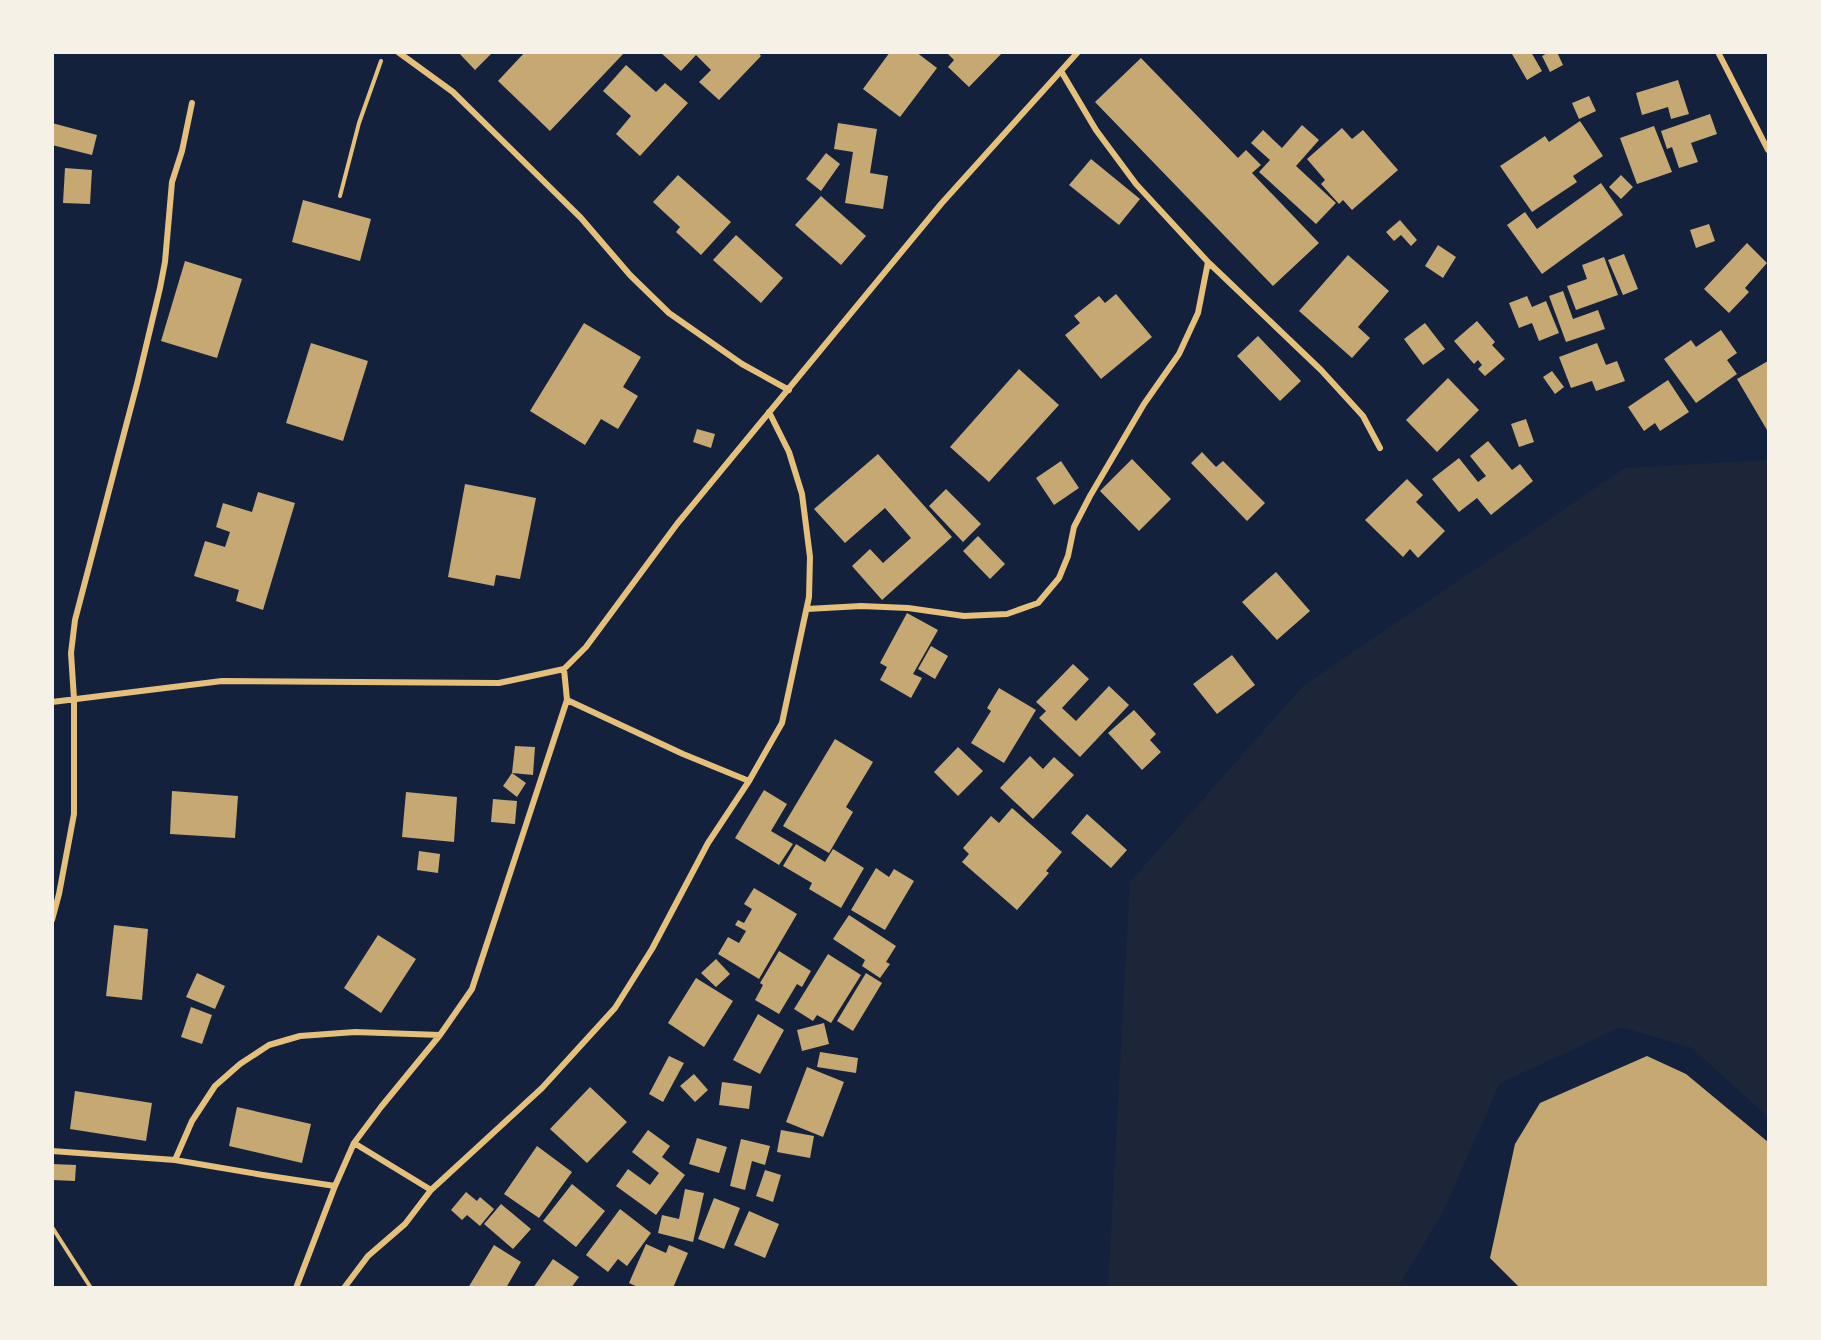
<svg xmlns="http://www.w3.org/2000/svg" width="1821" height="1340" viewBox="0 0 1821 1340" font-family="Roboto,sans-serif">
<rect width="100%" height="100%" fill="#14213d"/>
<path fill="#1d2539" d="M1768,460V1117L1692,1048L1621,1027L1500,1083L1442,1214L1398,1287H1108L1130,882L1303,686L1625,468Z"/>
<path fill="#c6a872" d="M458,52H493L475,70Z
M525,52H625L550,131L498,81Z
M660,52H758L761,56L719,100L699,82L711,70L696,55L681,71Z
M890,52H916L937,68L900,117L863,89Z
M946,52H1003L969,87L948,67L954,60Z
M1514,52H1531L1542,71L1527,80L1512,54Z
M1549,52H1557L1563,65L1550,72L1542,56Z
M1141,58L1238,158L1246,150L1261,165L1252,173L1319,243L1273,286L1095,102Z
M626,65L656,92L665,83L688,103L640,156L616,134L631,116L603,91Z
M1678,80L1689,114L1671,119L1668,107L1642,115L1636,93Z
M1589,96L1596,111L1579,119L1572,103Z
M1710,114L1717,134L1691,143L1698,162L1679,168L1672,147L1667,149L1661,131Z
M1580,121L1603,156L1573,176L1577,182L1532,212L1500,166L1545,136L1549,142Z
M52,123L97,135L92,155L52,145Z
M838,123L877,129L870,173L888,176L883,209L845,203L853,152L834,149Z
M1302,125L1319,140L1296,166L1336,203L1316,224L1259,172L1270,160L1251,143L1263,130L1282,148Z
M1654,126L1672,172L1637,184L1620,138Z
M1342,128L1352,139L1363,130L1398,170L1352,210L1343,200L1339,204L1321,184L1325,180L1307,159Z
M826,153L840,164L821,191L806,179Z
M1091,159L1140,199L1119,225L1069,185Z
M65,168L92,170L90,204L63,203Z
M678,175L731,222L701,255L676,232L680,227L653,202Z
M1621,175L1633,187L1621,199L1609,187Z
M1601,183L1623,215L1542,274L1507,225L1525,212L1537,229Z
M821,196L866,236L841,265L795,225Z
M303,200L371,219L360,261L292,242Z
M1400,220L1417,240L1411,246L1401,235L1394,241L1386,232Z
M1709,224L1715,241L1696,248L1690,230Z
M736,235L783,278L761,303L713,260Z
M1747,243L1767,263L1745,288L1749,292L1729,313L1704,289Z
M1438,245L1456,257L1443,278L1425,266Z
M1624,254L1638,289L1623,295L1608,260Z
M1348,255L1389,291L1358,327L1370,338L1352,358L1299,311Z
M1604,257L1618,295L1576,310L1567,286L1587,279L1582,265Z
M185,261L242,279L217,358L161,341Z
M1563,291L1573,319L1598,310L1605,329L1566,342L1549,296Z
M1116,294L1152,337L1101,379L1065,335L1080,323L1074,316L1099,296L1105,303Z
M1527,296L1532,307L1546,301L1559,333L1539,341L1532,323L1519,328L1509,303Z
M1477,321L1495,342L1492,345L1505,359L1485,376L1478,369L1482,365L1478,360L1474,364L1454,341Z
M584,323L641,357L623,387L638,396L618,429L601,419L585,445L530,411Z
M1425,323L1445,349L1423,365L1404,339Z
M1721,330L1737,353L1727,360L1737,374L1696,403L1664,359L1691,340L1696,347Z
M1258,336L1301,381L1280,401L1237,356Z
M311,343L368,361L343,441L286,423Z
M1597,343L1606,365L1617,361L1625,381L1596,391L1592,381L1571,388L1559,357Z
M1768,361V429L1767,430L1737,379Z
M1019,369L1059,405L989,482L950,447Z
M1552,371L1564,387L1555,394L1543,377Z
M1448,378L1479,410L1437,452L1406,420Z
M1668,380L1689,412L1660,431L1655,423L1644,431L1628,407Z
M1526,419L1534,442L1519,447L1511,424Z
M697,429L715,434L711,448L693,442Z
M1488,441L1512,470L1520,464L1533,481L1491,515L1477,498L1459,512L1432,479L1459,458L1478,482L1486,476L1470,456Z
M1202,452L1216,467L1223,461L1265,503L1247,521L1191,463Z
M878,454L952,537L882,600L852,566L870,549L883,563L911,538L885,508L845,543L814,509Z
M1132,459L1171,499L1139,531L1100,491Z
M1061,461L1079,488L1054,505L1036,478Z
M1407,479L1423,495L1416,502L1445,531L1418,558L1410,549L1403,557L1365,520Z
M465,484L536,498L520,579L496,575L494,586L448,577Z
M946,489L981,524L963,542L929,506Z
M258,492L295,503L263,610L236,601L239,590L194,576L205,541L225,547L230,532L216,527L223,503L252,512Z
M978,536L1005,564L990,579L963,551Z
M1276,572L1310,611L1277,640L1242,602Z
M907,613L938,630L913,674L922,678L911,698L880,680L887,667L880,663Z
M931,646L948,656L935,679L918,669Z
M1232,655L1255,685L1217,714L1193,684Z
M1073,664L1089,679L1062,708L1076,721L1109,686L1129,705L1080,757L1039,718L1046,711L1036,702Z
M999,688L1036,710L1004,763L971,743L991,711L987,708Z
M1134,710L1156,734L1150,740L1161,752L1142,770L1108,733Z
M835,739L873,762L846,807L853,812L829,853L783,826Z
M515,746L535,747L533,775L512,773Z
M958,747L983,771L958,796L934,772Z
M1030,756L1043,769L1054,757L1074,775L1033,819L1000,788Z
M512,773L526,783L517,797L503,786Z
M764,790L787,804L771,831L793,844L779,865L735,838Z
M172,791L238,796L235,838L170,834Z
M406,792L457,797L454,842L402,837Z
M493,799L517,801L515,824L491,822Z
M1012,808L1062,852L1046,871L1049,873L1017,910L962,862L969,854L963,848L991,816L999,823Z
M1087,814L1127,850L1111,868L1071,833Z
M796,844L825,862L833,849L864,868L841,908L809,889L812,883L783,866Z
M419,851L440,854L438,873L417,870Z
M876,868L889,877L894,869L914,881L885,930L851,910Z
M754,888L797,914L759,979L718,954L728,937L739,943L746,931L735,925L738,920L744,923L752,909L744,904Z
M849,915L896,946L886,962L890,964L880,978L862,966L865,960L833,939Z
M114,925L148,929L142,1000L106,996Z
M378,935L416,959L381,1013L344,988Z
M779,951L811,971L802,987L797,984L779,1014L755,1000L763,985L760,983Z
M828,954L861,975L831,1023L817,1015L813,1021L794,1009Z
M716,959L730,974L716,987L701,973Z
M197,973L225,986L215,1009L186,997Z
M866,973L882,983L853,1031L837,1021Z
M696,978L733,1001L704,1047L668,1023Z
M191,1007L212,1015L202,1044L181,1037Z
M758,1014L784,1030L760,1074L733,1060Z
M824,1023L829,1044L802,1051L797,1030Z
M820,1052L858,1058L856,1073L817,1067Z
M669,1056L684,1063L663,1102L649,1094Z
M1647,1056L1686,1074L1768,1142V1288H1520L1490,1258L1515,1144L1540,1103Z
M807,1067L844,1082L823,1137L786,1122Z
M694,1074L708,1090L695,1102L680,1086Z
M722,1082L752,1086L749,1109L719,1105Z
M590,1087L627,1122L587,1163L550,1129Z
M75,1091L152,1103L146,1141L70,1129Z
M237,1107L311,1124L302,1163L229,1146Z
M648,1130L670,1146L662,1157L685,1175L656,1215L616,1186L628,1169L650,1185L659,1173L632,1152Z
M781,1130L814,1136L810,1158L777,1152Z
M697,1138L727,1147L719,1173L689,1164Z
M741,1139L770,1146L765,1165L752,1161L745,1190L730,1186Z
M537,1146L572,1172L539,1218L504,1194Z
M52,1164L76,1165L75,1181L52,1180Z
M765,1170L781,1175L773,1202L756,1196Z
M572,1184L605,1211L576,1247L543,1221Z
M685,1189L704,1193L693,1242L658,1233L662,1215L679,1219Z
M466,1192L477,1201L480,1197L494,1209L480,1226L467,1215L462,1220L451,1210Z
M714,1198L740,1208L724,1249L698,1239Z
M501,1204L531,1229L513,1249L484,1224Z
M620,1209L651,1233L627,1266L618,1259L608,1272L586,1255Z
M749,1211L779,1224L765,1258L734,1245Z
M646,1244L666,1253L669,1245L688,1253L673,1288H640L629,1283Z
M494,1245L521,1262L506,1288H468Z
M553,1259L579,1277L571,1288H533Z"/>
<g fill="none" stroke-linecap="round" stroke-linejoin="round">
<path stroke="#e5c07b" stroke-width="4" d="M340,196L359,123L381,61
M52,1227L91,1288"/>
<path stroke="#e5c07b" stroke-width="6" d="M398,52L453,92L581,218L630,275L669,313L742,364L789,390
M1718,52L1768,150
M1061,71L1096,130L1136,184L1208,262L1321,370L1363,416L1380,448
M807,609L861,606L908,608L964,616L1007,614L1038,603L1059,578L1068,556L1074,527L1090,496L1144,404L1179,354L1198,313L1208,262
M567,700L683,754L749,781
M52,702L222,681L499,683L564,669L586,647L677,524L941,204L1078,52
M52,920L59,894L74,814V699L71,653L75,620L137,384L160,288L165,262L172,182L182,151L192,103
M354,1143L431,1190
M52,1151L175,1160L263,1175L335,1186
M175,1160L192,1121L215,1086L240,1064L269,1045L300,1036L355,1032L440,1035
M296,1288L335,1186L354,1143L381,1107L440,1035L472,989L567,700L564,669
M344,1288L368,1256L405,1224L431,1190L542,1088L615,1008L652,949L708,843L749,781L782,723L809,597L810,557L802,494L789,452L769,412"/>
</g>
<rect width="1821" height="1340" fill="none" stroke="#f6f1e7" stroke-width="108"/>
</svg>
